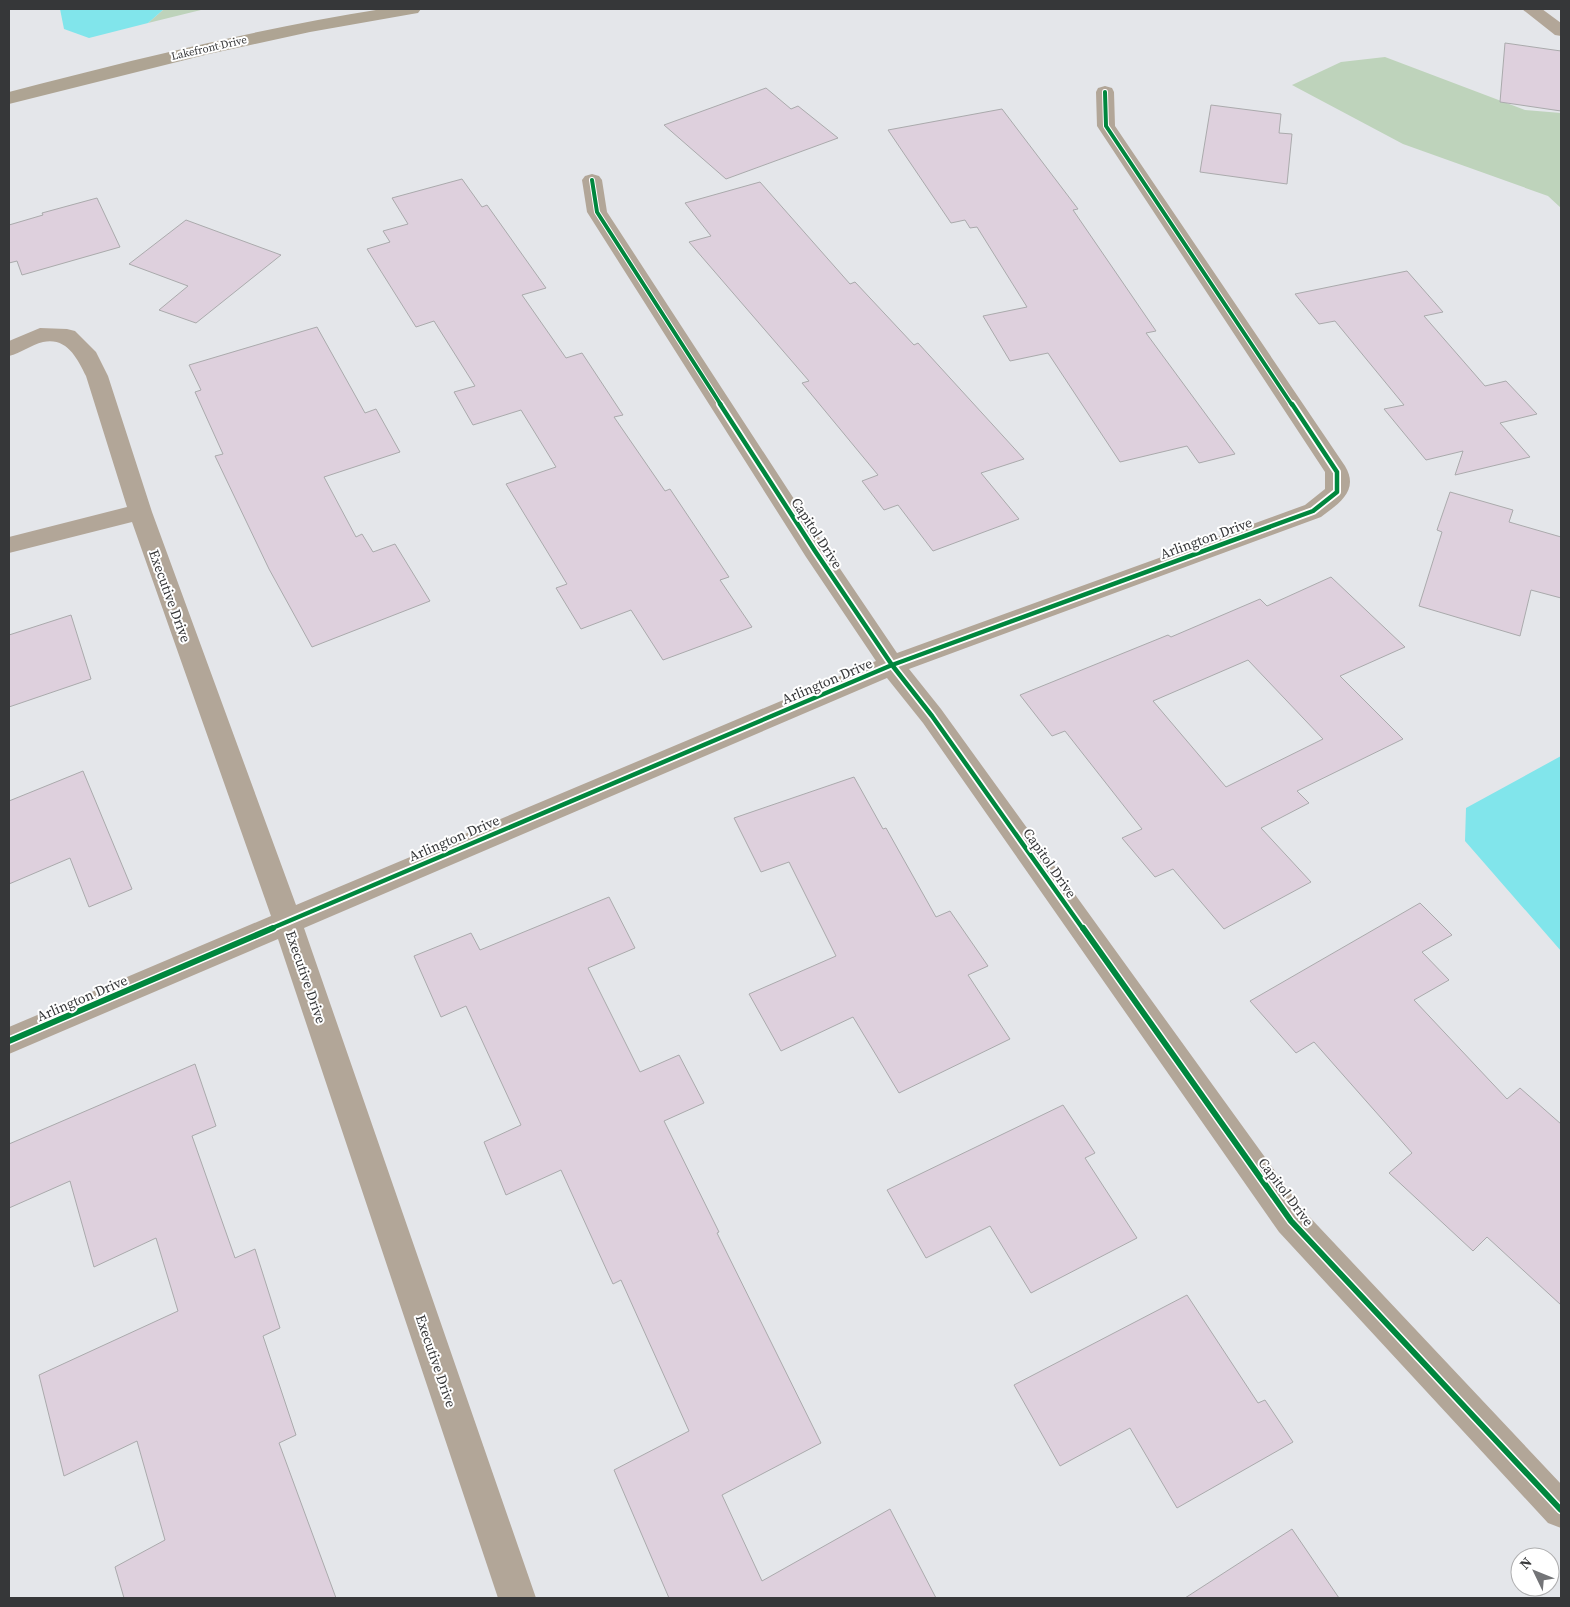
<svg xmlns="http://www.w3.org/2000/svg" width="1570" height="1607" viewBox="0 0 1570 1607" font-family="'Source Serif 4',serif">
<rect width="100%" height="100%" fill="#e4e6ea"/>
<path fill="#bed3bb" d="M164,9H205L148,23Z
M1385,57L1525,110L1561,113V208L1548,196L1403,144L1292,85L1341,62Z"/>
<path fill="#81e5eb" d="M60,9H164L148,23L89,38L64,29Z
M1561,756V951L1465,841L1466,808Z"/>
<path fill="#ded0dd" stroke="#aaaaac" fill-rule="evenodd" d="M1505,43L1561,51V111L1500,102Z
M766,88L791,109L798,106L838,138L726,179L664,125Z
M1211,105L1281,114L1279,133L1292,134L1287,184L1200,172Z
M1002,109L1078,209L1073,210L1156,331L1146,333L1235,454L1199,463L1187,446L1120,462L1048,353L1010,361L983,316L1027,307L977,227L970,228L965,220L951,223L888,130Z
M462,179L482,207L487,205L546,288L522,295L566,358L582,353L623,415L614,417L665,491L670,489L729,577L720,580L752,627L663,660L631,610L581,629L556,588L567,584L506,484L556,467L521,410L473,425L454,392L475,386L434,321L416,327L367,249L390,242L383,231L408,224L392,198Z
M760,182L850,284L855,282L914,345L918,343L1024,459L981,473L1019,519L933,551L898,505L884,510L862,481L878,475L802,383L809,381L689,242L711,236L685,203Z
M97,198L120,247L22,275L17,261L9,263V225L43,215L42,213Z
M186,220L281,255L196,323L159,310L188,286L129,264Z
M1407,271L1443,312L1424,316L1485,386L1506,381L1537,414L1500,423L1530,457L1455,475L1463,451L1426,460L1384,409L1404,405L1335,321L1319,324L1295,294Z
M317,327L365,413L376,409L400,452L324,477L356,537L362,534L373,552L395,544L430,601L312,647L269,569L215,456L223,454L195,392L201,390L189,365Z
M1450,492L1513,510L1509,522L1561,537V598L1531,590L1520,636L1419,606L1442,532L1437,530Z
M1331,577L1405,647L1340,676L1403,739L1297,791L1309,803L1261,828L1311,882L1224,929L1173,869L1155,877L1122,838L1142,829L1065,731L1052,736L1020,695L1168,635L1171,637L1260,599L1267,606ZM1248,660L1323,739L1226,787L1153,701Z
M71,615L91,679L9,707V635Z
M83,771L132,889L89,907L70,858L9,884V801Z
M854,777L883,829L886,828L936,917L950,911L988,966L968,975L1010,1039L899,1093L853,1017L781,1051L749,994L836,956L789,862L761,872L734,818Z
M609,897L635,948L588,968L640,1072L679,1055L704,1103L664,1121L719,1232L717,1233L821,1443L722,1495L762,1581L890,1509L936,1598H669L614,1470L689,1431L621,1280L613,1284L561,1170L506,1195L484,1142L521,1125L466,1006L441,1017L414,956L471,933L480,950Z
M1420,903L1452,935L1422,952L1449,980L1414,1000L1507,1099L1520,1088L1561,1124V1305L1487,1237L1473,1251L1389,1173L1412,1153L1314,1042L1296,1053L1250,1001Z
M195,1064L216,1126L192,1136L235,1258L255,1249L280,1328L263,1336L296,1435L279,1443L336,1598H124L115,1567L165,1540L137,1441L64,1476L39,1375L178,1311L156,1238L94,1267L70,1181L9,1208V1144Z
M1063,1105L1095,1153L1085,1158L1137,1238L1031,1293L990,1226L926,1258L887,1190Z
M1187,1295L1258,1403L1265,1400L1293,1442L1177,1508L1130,1428L1060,1466L1014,1385Z
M1292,1529L1339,1598H1185Z"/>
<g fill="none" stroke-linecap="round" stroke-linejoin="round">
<path fill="#b2a698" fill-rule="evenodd" d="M1522,9H1542L1561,23V36L1555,35Z
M1105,86L1112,88L1114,92L1115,126L1345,466C1360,491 1338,504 1321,517L909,669L941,709L1303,1210L1561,1484V1528L1548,1523L1279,1232L923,723L887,678L304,928L536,1598H498L278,939L9,1054V1027L271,916L132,522L9,553V537L127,507L86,376C77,358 67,337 43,342C31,345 21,353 9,356V341L40,328L67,329L75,331L96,352L108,376L152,512L296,905L876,661L806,557L587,212L582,180L585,176L592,174L599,176L602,180L607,212L824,545L897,653L1305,505L1325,489V472L1097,126L1096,92L1098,88Z"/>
<path fill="#aea493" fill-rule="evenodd" d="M382,9H421L418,13L412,14L310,32L209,54L9,104V92C132,60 256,29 382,9Z"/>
<defs>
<path id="cycleway-far2" d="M1105,92L1106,126L1292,405
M592,180L597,212L721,405"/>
<path id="cycleway-far1" d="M720,404L815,551L892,665L932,716L1083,929
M270,929L892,665L1313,511L1337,492V472L1292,404"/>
<path id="cycleway" d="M1083,928L1291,1221L1561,1510
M9,1041L273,928"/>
</defs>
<use href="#cycleway-far2" stroke="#fff" stroke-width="6"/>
<use href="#cycleway-far1" stroke="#fff" stroke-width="8"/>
<use href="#cycleway" stroke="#fff" stroke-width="9"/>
<use href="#cycleway-far2" stroke="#00873e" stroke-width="4"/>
<use href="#cycleway-far1" stroke="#00873e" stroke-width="4.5"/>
<use href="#cycleway" stroke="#00873e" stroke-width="6"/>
</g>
<g text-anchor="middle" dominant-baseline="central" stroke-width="4" stroke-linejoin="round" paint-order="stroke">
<g font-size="11" fill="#363739" stroke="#fff">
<text transform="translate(209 48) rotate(-13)">Lakefront Drive</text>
</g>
<g font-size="14" fill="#363739" stroke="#fff">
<text transform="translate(817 533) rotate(57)">Capitol Drive</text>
<text transform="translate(1206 538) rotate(-20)">Arlington Drive</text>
<text transform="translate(170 596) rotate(70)">Executive Drive</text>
<text transform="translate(827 681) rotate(-23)">Arlington Drive</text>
<text transform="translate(454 838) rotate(-23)">Arlington Drive</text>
<text transform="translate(1050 863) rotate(55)">Capitol Drive</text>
<text transform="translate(306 977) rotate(71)">Executive Drive</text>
<text transform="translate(82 998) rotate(-23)">Arlington Drive</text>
<text transform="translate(1286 1192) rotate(53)">Capitol Drive</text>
<text transform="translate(436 1361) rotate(71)">Executive Drive</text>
</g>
</g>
<rect width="1570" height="1607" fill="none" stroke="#363739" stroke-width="20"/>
<g transform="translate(1535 1572) rotate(313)"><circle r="24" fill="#ffffff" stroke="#afafb0"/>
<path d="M0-4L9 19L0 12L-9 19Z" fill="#737477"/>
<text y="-8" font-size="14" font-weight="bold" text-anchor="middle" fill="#363739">N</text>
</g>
</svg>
